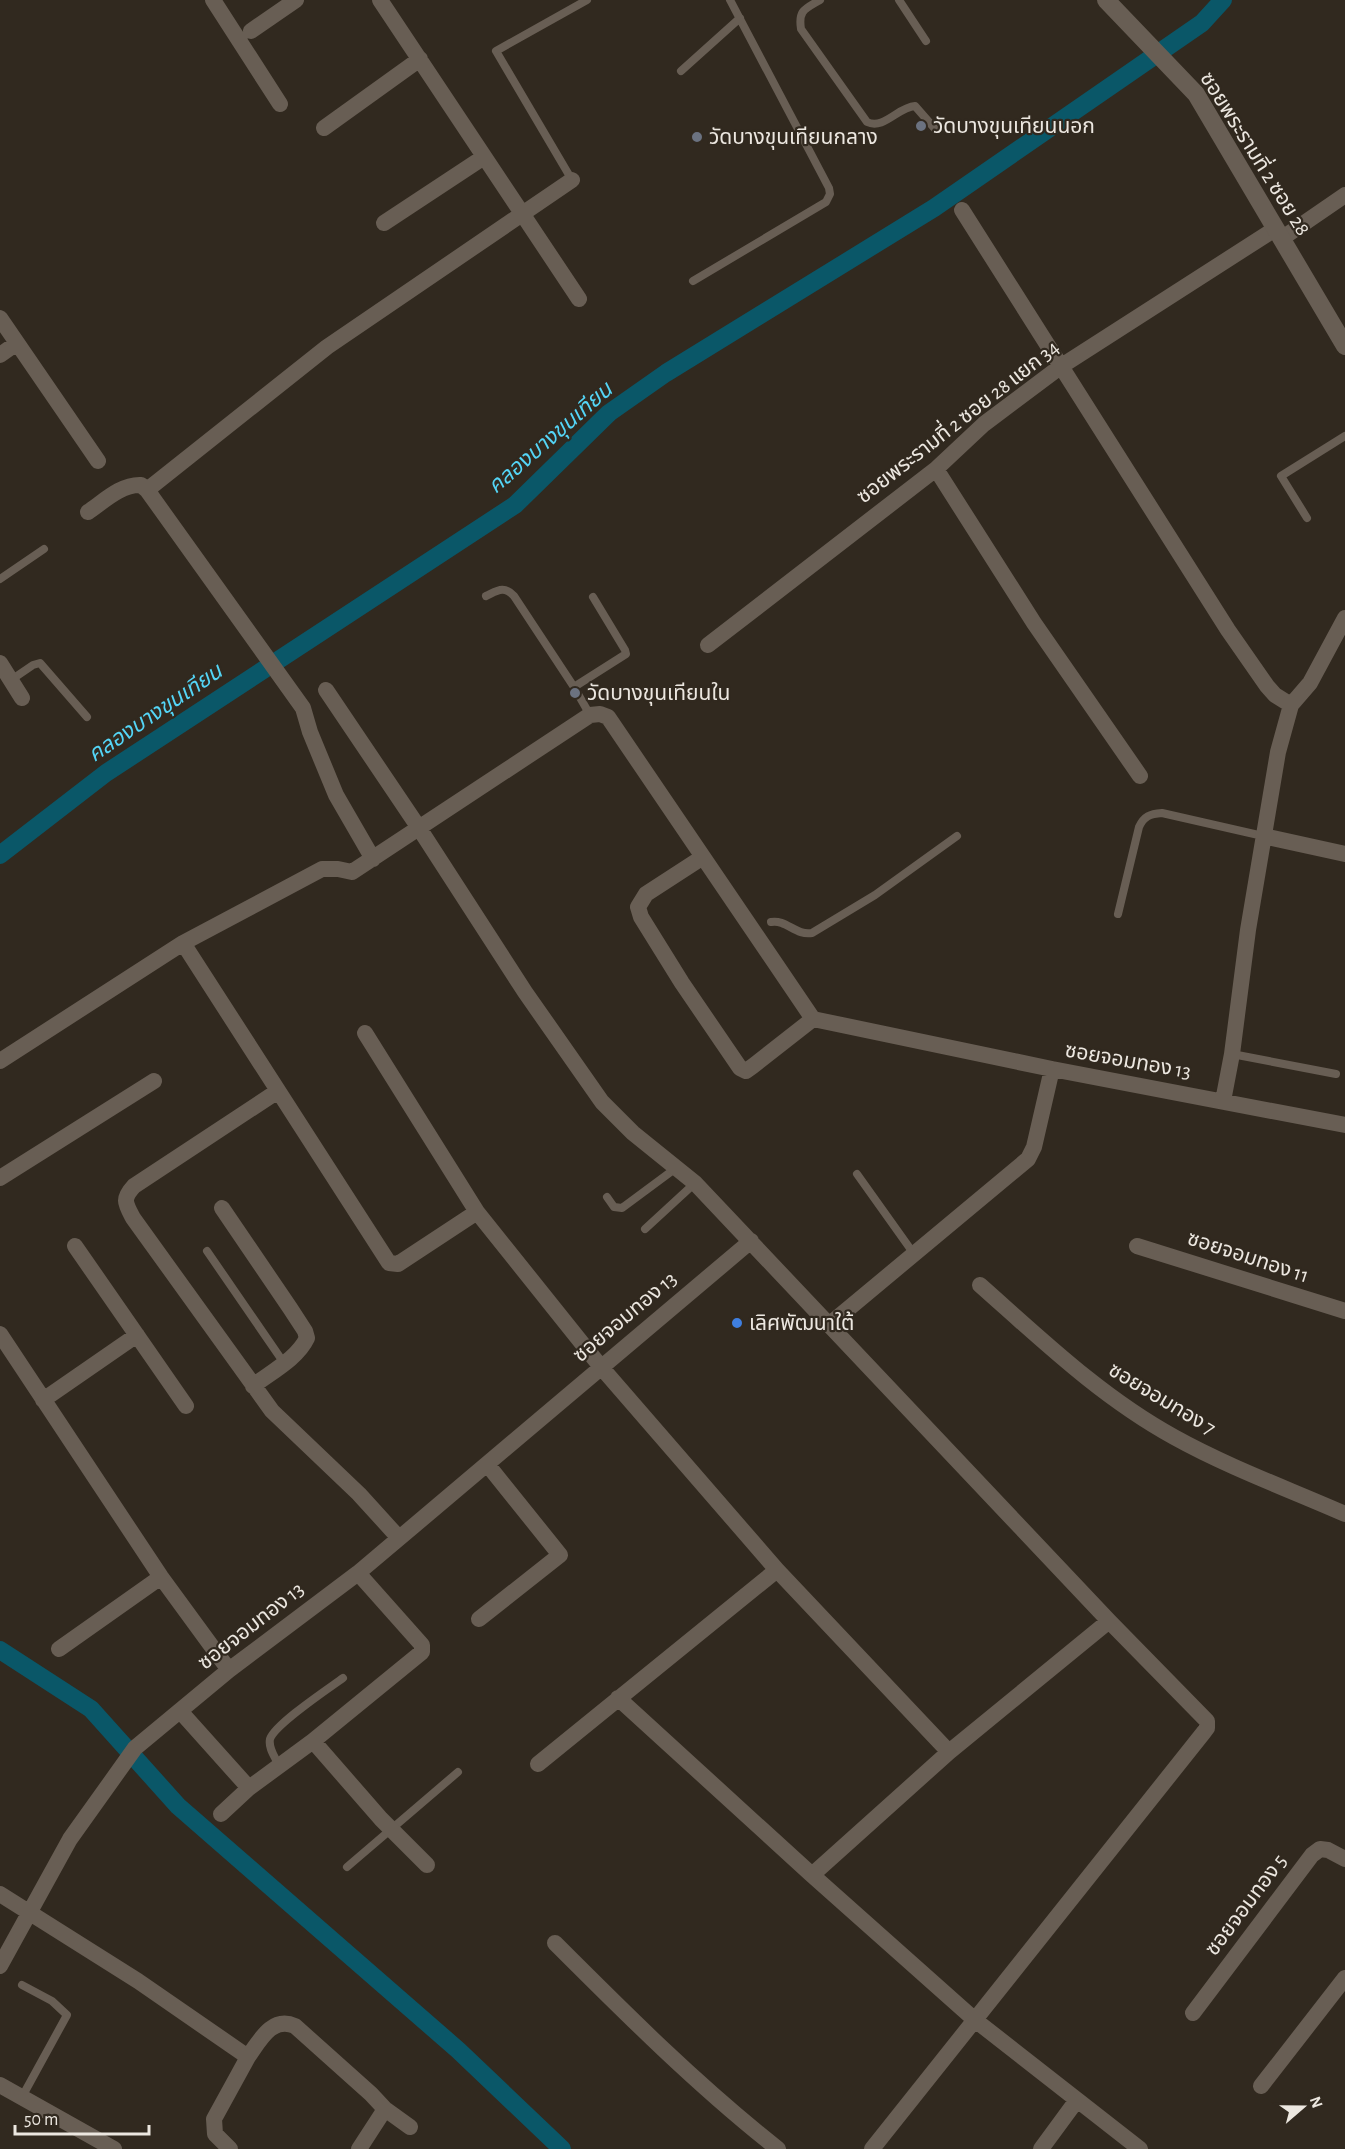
<svg xmlns="http://www.w3.org/2000/svg" width="1345" height="2149" viewBox="0 0 1345 2149" font-family="'Alegreya Sans','Noto Sans Thai',sans-serif">
<rect width="100%" height="100%" fill="#31291f"/>
<g fill="none" stroke-linecap="round" stroke-linejoin="round">
<path stroke="#0a5768" stroke-width="18" d="M0,855L106,773L515,505L609,413L666,373L934,208L1202,23L1223,0
M0,1650L91,1709L178,1806L458,2050L562,2149"/>
<path stroke="#685e54" stroke-width="8" d="M820,0C805,9 798,10 801,29L867,122C884,130 898,107 915,106L936,130
M899,0L926,41
M681,71L740,18
M572,180L496,51L587,0
M693,281L826,202L830,194L829,188L730,0
M1307,518L1281,476L1345,436
M0,579L44,549
M486,596C497,591 504,585 514,596L574,687L590,715
M11,680L33,665L40,663L87,717
M574,687L626,654L625,650L593,597
M1118,914L1139,827C1144,816 1150,814 1162,813L1263,836
M771,922C786,919 796,936 812,933L875,895L957,836
M1232,1054L1336,1074
M857,1174L914,1254
M607,1197L614,1207L622,1208L676,1168
M645,1229L695,1183
M207,1251L284,1363
M279,1766C276,1758 268,1749 270,1739C275,1724 328,1689 343,1678
M347,1867L458,1772
M22,2097L67,2015L52,2001L22,1985"/>
<path stroke="#685e54" stroke-width="16" d="M213,0L280,104
M380,0L579,299
M251,31L296,0
M324,128L420,59
M962,210L1228,630L1267,686L1275,695L1291,705
M384,223L484,157
M1281,239L1345,195
M0,318L98,461
M0,355L17,343
M936,469L1034,623L1140,776
M147,490L327,347L572,180
M88,512C103,502 121,484 141,485L147,490L303,708L310,732L336,795L373,859
M708,645L936,469L984,424L1060,367L1275,229
M0,663L22,698
M326,690L419,828L525,992L602,1102L633,1133L695,1183L1109,1621L1207,1721V1728L1204,1732L872,2149
M1263,836L1345,854
M703,857L646,894L638,907L641,917L682,983L740,1068L746,1071L753,1066L813,1019
M183,943L389,1263L398,1264L477,1212
M365,1033L477,1212L601,1367L777,1570L949,1752
M0,1061L183,943L247,909L322,869H338L352,872L590,715L600,714L608,717L813,1019L1052,1069L1345,1125
M278,1091L134,1186C122,1199 125,1203 133,1218L272,1411L359,1494L399,1538
M1223,1101L1232,1054L1248,930L1278,752L1291,705L1310,683L1345,618
M0,1178L154,1081
M222,1208L290,1308L305,1331L307,1338C297,1359 271,1372 253,1386
M75,1246L186,1406
M1137,1246L1345,1311
M980,1285C1041,1339 1101,1397 1174,1437C1228,1467 1288,1489 1345,1514
M830,1324L1028,1159L1034,1147L1052,1069
M0,1334L161,1577L229,1670
M43,1400L137,1335
M479,1619L560,1555L487,1464
M59,1649L161,1577
M618,1698L812,1875L975,2020L1140,2149
M180,1711L249,1788
M313,1741L381,1819L427,1865
M538,1764L777,1570
M221,1814L249,1788L313,1741L422,1652V1645L358,1573
M812,1875L949,1752L1109,1621
M0,1894L138,1981L248,2057C260,2040 272,2016 295,2026L371,2094L385,2109L359,2149
M555,1943C627,2015 698,2086 778,2149
M0,1966L70,1839L135,1748L229,1670L358,1573L751,1241
M1193,2013L1312,1855L1320,1849L1328,1850L1345,1859
M0,2085L114,2149
M1261,2086L1345,1978
M385,2109L410,2127
M230,2149L215,2134L214,2119L248,2057
M1041,2149L1077,2100"/>
<path stroke="#685e54" stroke-width="18" d="M1106,0L1196,94L1345,346"/>
</g>
<g fill="#6b7280" stroke="#31291f" stroke-width="2">
<circle cx="921" cy="126" r="6"/>
<circle cx="697" cy="137" r="6"/>
<circle cx="575" cy="693" r="6"/>
</g>
<circle fill="#3f7fe0" stroke="#31291f" stroke-width="2" cx="737" cy="1323" r="6"/>
<g text-anchor="middle" dominant-baseline="central" stroke-width="4.5" stroke-linejoin="round" paint-order="stroke">
<g font-size="21" fill="#ece7e0" stroke="#31291f" text-anchor="start">
<text x="933" y="126">วัดบางขุนเทียนนอก</text>
<text x="709" y="137">วัดบางขุนเทียนกลาง</text>
<text x="587" y="693">วัดบางขุนเทียนใน</text>
<text x="749" y="1323">เลิศพัฒนาใต้</text>
</g>
<g font-size="21" fill="#ece7e0" stroke="#31291f">
<text transform="translate(1255 154) rotate(58)">ซอยพระรามที่ 2 ซอย 28</text>
<text transform="translate(958 422) rotate(-38)">ซอยพระรามที่ 2 ซอย 28 แยก 34</text>
<text transform="translate(1128 1061) rotate(10)">ซอยจอมทอง 13</text>
<text transform="translate(1248 1257) rotate(18)">ซอยจอมทอง 11</text>
<text transform="translate(625 1317) rotate(-40)">ซอยจอมทอง 13</text>
<text transform="translate(1162 1399) rotate(31)">ซอยจอมทอง 7</text>
<text transform="translate(251 1626) rotate(-38)">ซอยจอมทอง 13</text>
<text transform="translate(1246 1905) rotate(-53)">ซอยจอมทอง 5</text>
</g>
<g font-size="22" font-style="italic" fill="#54d5f6" stroke="#31291f">
<text transform="translate(550 438) rotate(-41)">คลองบางขุนเทียน</text>
<text transform="translate(155 713) rotate(-34)">คลองบางขุนเทียน</text>
</g>
</g>
<g transform="translate(1303 2107) rotate(70)" stroke="#31291f" stroke-width="4.5" paint-order="stroke">
<path d="M0-4.5L10 22L0 15L-10 22Z" fill="#ece7e0"/>
<text y="-9" font-size="16" font-weight="bold" text-anchor="middle" fill="#ece7e0">N</text>
</g>
<path d="M15 2125v9h134v-9" fill="none" stroke="#ece7e0" stroke-width="3"/>
<text x="24" y="2125" font-size="18" fill="#ece7e0" stroke="#31291f" stroke-width="4.5" paint-order="stroke">50 m</text>
</svg>
